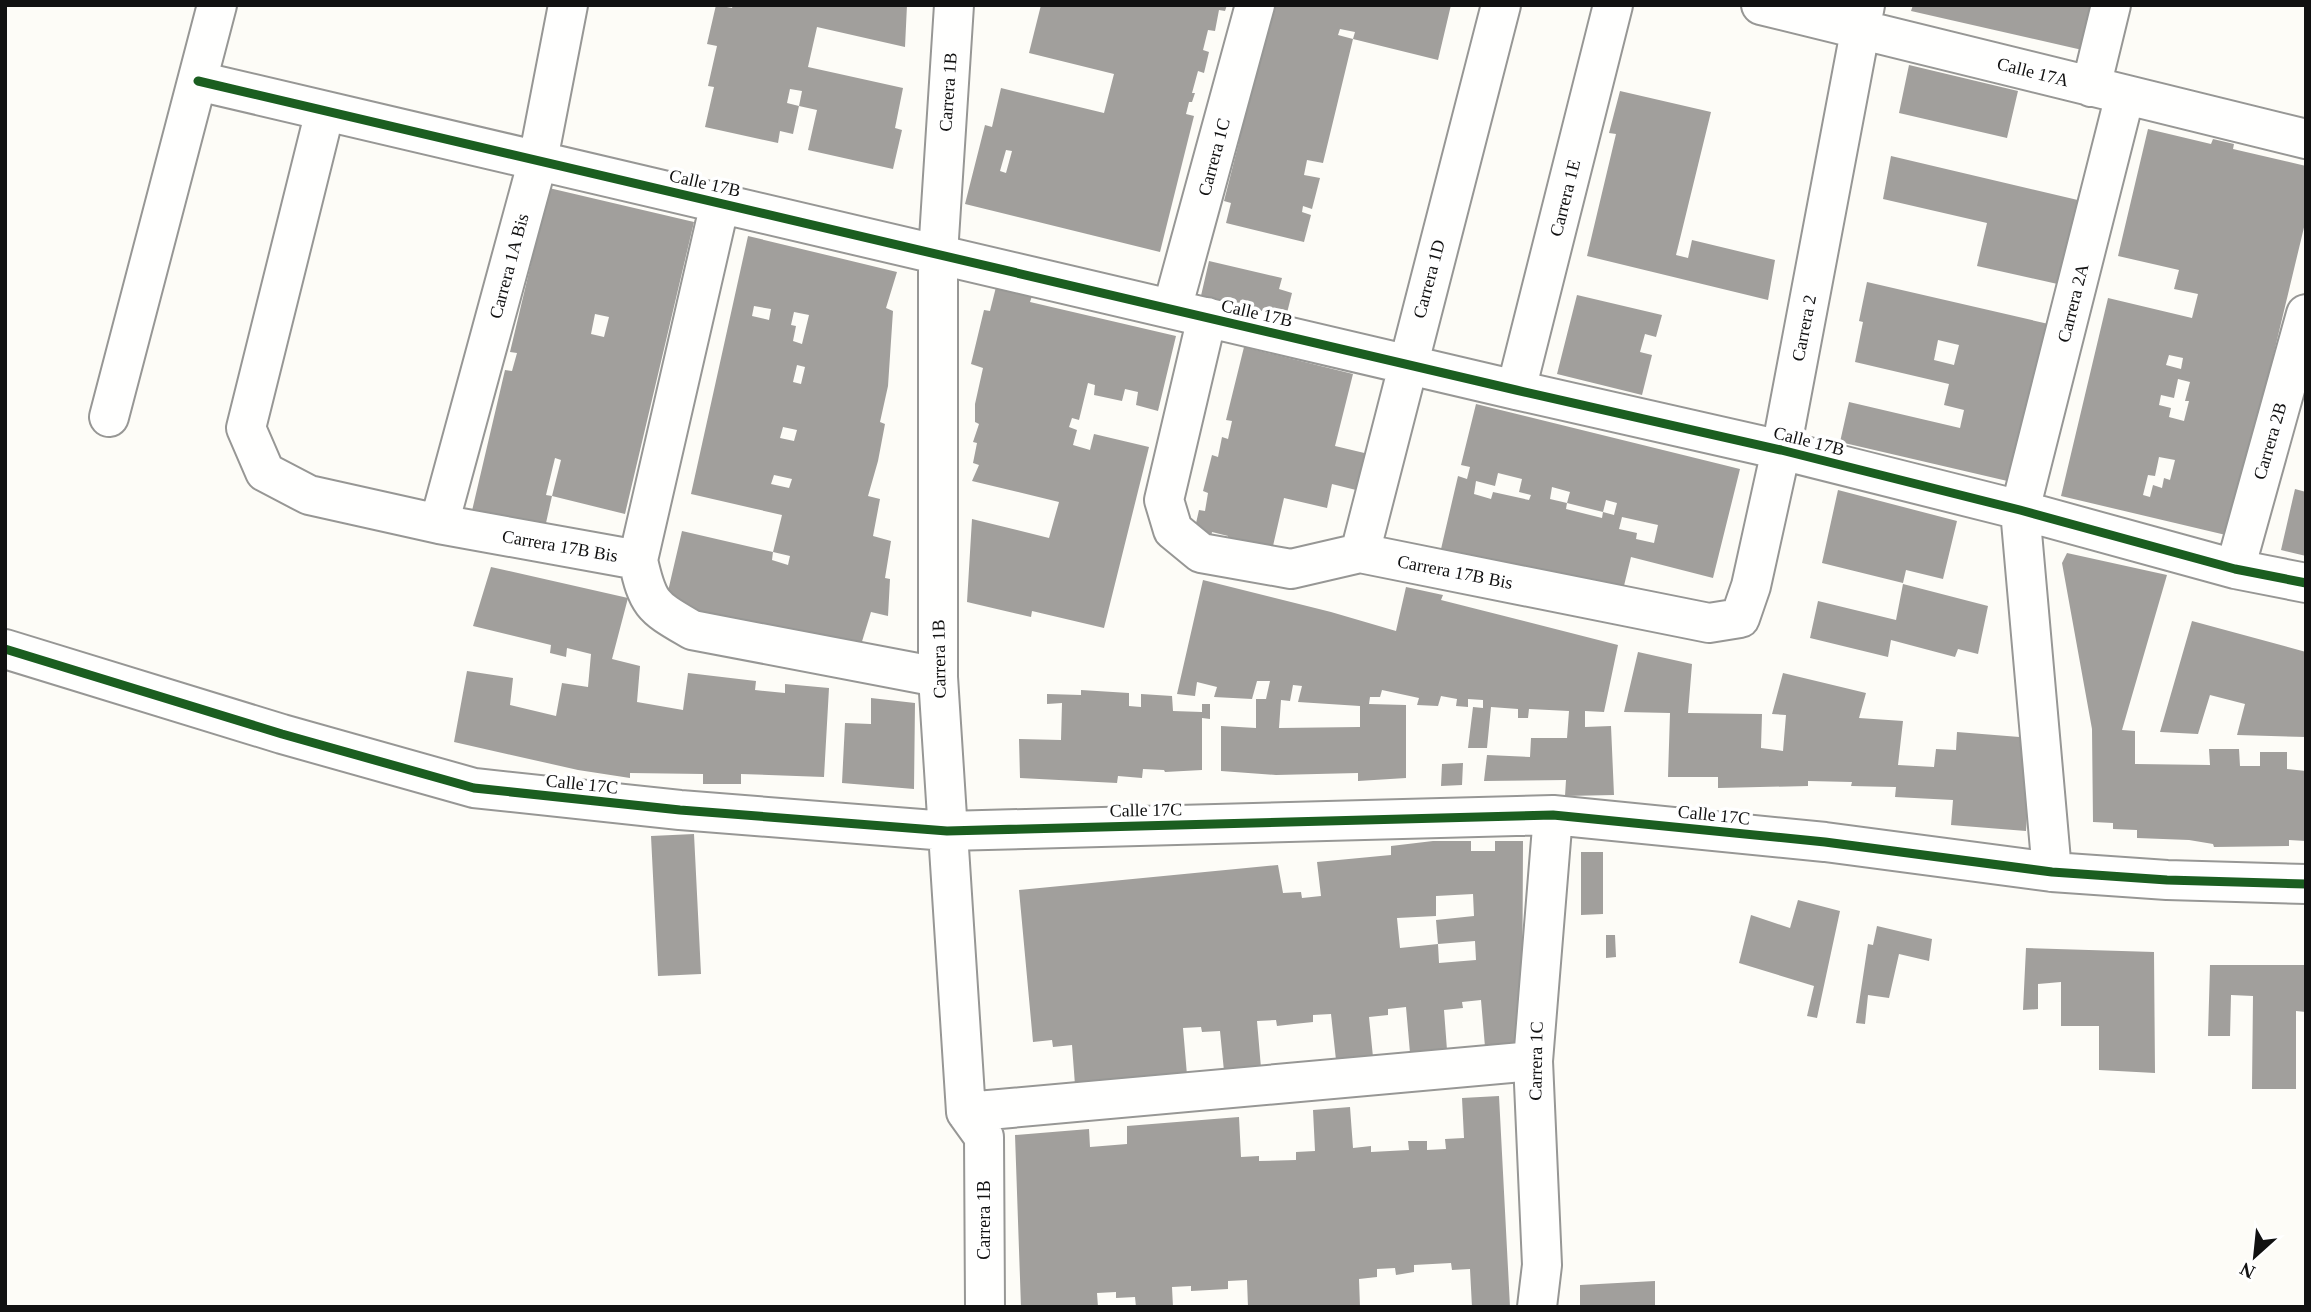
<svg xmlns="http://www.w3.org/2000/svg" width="2311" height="1312" viewBox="0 0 2311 1312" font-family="'Times New Roman',serif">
<rect width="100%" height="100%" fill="#fdfcf7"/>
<path fill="#a19f9c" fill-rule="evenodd" d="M716,5L732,8L733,5H907L905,47L817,27L808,67L903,88L895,128L902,130L893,169L808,150L817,110L799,106L793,134L780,131L778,143L705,127L714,87L708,86L717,46L707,44ZM790,89L802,91L799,106L787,103Z
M1041,5H1227L1225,11L1219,10L1215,31L1208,30L1203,50L1209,52L1204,73L1198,71L1192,93H1195L1192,102H1189L1186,114L1194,116L1160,252L965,204L985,125L992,127L1001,88L1104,113L1114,74L1029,53ZM1006,150L1012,151L1006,173L1000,171Z
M1272,5H1451L1438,60L1353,39L1355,32L1340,29L1338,35L1353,39L1323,163L1307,160L1304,175L1320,178L1312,209L1303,206L1302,212L1311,215L1304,242L1226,223L1231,203L1224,201L1239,142H1235Z
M1913,5H2102L2091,52L1911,11Z
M1909,65L2018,91L2007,138L1899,113Z
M1620,91L1711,112L1676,255L1688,258L1692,240L1775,260L1768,300L1587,256L1616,134L1609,133Z
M2148,129L2211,144L2213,139L2234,144L2233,149L2306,166V219L2230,536L2061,496L2108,298L2192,318L2198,294L2174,289L2179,270L2118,256ZM2169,355L2183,358L2181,369L2166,365ZM2178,379L2190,382L2185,401H2189L2184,421L2169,417L2171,408L2159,405L2161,395L2174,398ZM2159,457L2175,460L2170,480L2164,478L2162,488L2153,485L2150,497L2143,495L2148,475L2155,476Z
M1891,156L2082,201L2062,285L1977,266L1987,223L1883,199Z
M549,188L694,222L625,514L552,496L561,460L555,458L546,495L552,496L544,532L471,515L505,370L512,371L517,353L510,352ZM595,314L609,317L604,337L591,334Z
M748,236L897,272L886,308L893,311L888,386L880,422L885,424L878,461L868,496L880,499L873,536L891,541L885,578L890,579L888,616L871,612L860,648L665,604L682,531L773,552L772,560L788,565L790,556L773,552L782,515L691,494ZM754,306L771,309L769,320L752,316ZM794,312L809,315L802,344L793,341L796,326L791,325ZM797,365L805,367L801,384L793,382ZM783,427L797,430L794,441L780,438ZM774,475L792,479L789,488L771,484Z
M1209,261L1282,278L1279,289L1292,293L1285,321L1200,300Z
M1867,282L2053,325L2016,483L1840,442L1849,402L1960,428L1964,410L1944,405L1949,384L1855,362L1863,322L1859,321ZM1938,340L1959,345L1954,365L1934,360Z
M996,287L1032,296L1030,302L1176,336L1158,411L1136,405L1138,392L1125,389L1122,401L1094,395L1095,385L1088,383L1079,420L1072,418L1069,427L1077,430L1073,445L1090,450L1094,434L1149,447L1104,628L1032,611L1031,617L967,602L972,519L1049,538L1059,502L972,481L979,465L973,463L977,443L973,442L979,424L975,422V404L983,368L971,364L984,310L990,311Z
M1577,295L1662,315L1656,337L1645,334L1640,352L1652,355L1642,395L1557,374Z
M1244,347L1353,374L1335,446L1377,456L1368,493L1332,484L1327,508L1284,498L1273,546L1255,543L1253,547L1227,541L1228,536L1212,532L1211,537L1194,532L1199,510L1205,511L1208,493L1203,491L1212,455L1218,457L1222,437L1228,439L1232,421L1226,420Z
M1476,404L1740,469L1713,578L1631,557L1622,594L1441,549L1458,476L1467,479L1470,467L1461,465ZM1498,473L1522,479L1519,492L1531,495L1529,500L1493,492L1491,499L1474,494L1476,481L1495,486ZM1552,487L1570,492L1567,503L1550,499ZM1606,500L1617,503L1614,515L1603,512ZM1567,503L1603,512L1602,518L1566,509ZM1622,517L1658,525L1654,543L1636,539L1637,533L1619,529Z
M2295,489L2306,492V556L2281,550Z
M1838,490L1957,521L1943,579L1906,570L1903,583L1822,563Z
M2067,553L2167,575L2122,730L2135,731V764L2210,765L2209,749H2239L2240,766H2260V752H2287V769L2306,771V841L2289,840V846L2214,847L2213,844L2189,840L2137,838V830L2113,829V823L2093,822L2092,729L2062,563Z
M491,567L628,598L612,659L640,666L637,702L683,710L688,673L756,681L755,690L785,693V684L829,688L824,777L741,774V784H703V774L630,773V778L578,770L454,742L467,671L513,678L510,705L556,716L562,683L588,687L591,654L567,648L566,657L550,653L551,645L473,626Z
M1203,580L1331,612L1396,631L1406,587L1443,595L1441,600L1618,645L1604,712L1585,711V727L1611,726L1614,795L1565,796L1566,780L1484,781L1487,755L1530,757L1531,738H1567L1569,711L1529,709L1528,718H1518V709L1491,707L1487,748H1468L1473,707L1483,708V700L1468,699V707L1456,706L1457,699L1441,696L1438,706L1417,705L1419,698L1382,690L1380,697H1370L1369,704L1406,705V778L1358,781V773L1276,775L1221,771V726L1256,728V699H1266L1270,681H1257L1252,699L1214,697L1217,687L1197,682L1195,696L1177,694ZM1293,685L1302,686L1298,702L1360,706V727L1279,728L1281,700L1290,701Z
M1903,584L1988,606L1978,654L1958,649L1955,657L1891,640L1888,657L1810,638L1818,601L1896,620Z
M2192,621L2306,652V737L2237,735L2245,704L2210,695L2198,734L2160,732Z
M1638,652L1692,664L1688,713L1762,714L1761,748L1783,751L1786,715L1772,714L1783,673L1866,693L1859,718L1903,721L1898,765L1934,767L1936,749L1956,750L1957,732L2032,738L2026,831L1951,825L1953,800L1895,797L1896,787L1851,786L1852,782L1808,781V786L1718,788V777H1668L1670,713L1624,712Z
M1081,690L1129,693V706L1141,707V694L1172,696L1173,711L1202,712V704H1210V719L1202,718V770L1165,772L1164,770L1143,769L1142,778L1118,776L1117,783L1020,778L1019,739L1061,740L1062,703L1047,704V694L1081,695Z
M871,698L915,703L914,789L842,783L845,723L871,724Z
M1463,763L1462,785L1441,786L1442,764Z
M694,834L701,974L658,976L651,836Z
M1433,841H1471V851H1495V841H1523L1522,1043L1485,1047L1481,1000L1462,1002L1463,1008L1444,1010L1447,1050L1410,1053L1406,1007L1388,1009V1015L1369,1017L1373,1057L1336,1060L1331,1014L1313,1015V1022L1294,1024L1277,1026L1276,1020L1257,1021L1261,1068L1224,1071L1220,1031L1202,1032L1201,1027L1183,1028L1187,1075L1075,1085L1072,1045L1053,1047L1052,1040L1033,1042L1019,890L1278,865L1283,893L1301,892L1302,898L1321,896L1317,862L1391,855V846ZM1473,894L1474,916L1436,920L1438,944L1475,941L1476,960L1439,963L1438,944L1400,948L1397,918L1436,916V896Z
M1581,852H1603V914L1581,915Z
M1798,900L1840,911L1817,1018L1807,1016L1814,986L1739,963L1751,915L1790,928Z
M1877,926L1932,939L1929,961L1899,954L1889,998L1868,995L1865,1024L1856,1023L1868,944L1873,945Z
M1606,935H1615L1616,957L1606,958Z
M2026,948L2154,952L2155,1073L2099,1070V1026H2061V982L2038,984V1009L2023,1010Z
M2210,965H2306V1012L2296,1011V1089H2252L2253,996L2231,995L2230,1036H2208Z
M1499,1096L1510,1307H1472L1470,1269L1452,1270L1451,1263L1414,1265V1272L1396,1275L1395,1268L1377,1269V1277L1359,1279L1360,1307H1248L1247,1280L1228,1281V1289L1191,1291V1286L1172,1287L1173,1307H1136L1135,1297L1116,1298V1292L1097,1293L1098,1307H1021L1015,1135L1089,1129L1090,1147L1127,1144V1126L1239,1117L1241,1157L1259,1156V1161L1296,1160V1152L1315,1151L1313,1110L1350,1107L1353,1148L1371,1146V1152L1409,1150L1408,1141H1427V1150L1446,1149L1445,1139L1464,1138L1462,1098Z
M1655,1281V1307H1580V1285Z"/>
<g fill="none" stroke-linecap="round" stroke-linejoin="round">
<defs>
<path id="street" d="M954,5L938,254V677L966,1112L984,1137L985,1307
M1761,5L2306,139
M198,81L1516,390L1781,450L2020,510L2235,569L2306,583
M2091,87L2111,5
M325,111L246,428L265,472L309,495L439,524L638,560C648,606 653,607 692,630L938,677
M1172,309L1255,5
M1207,317L1164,500L1173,530L1201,553L1291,569L1360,553L1709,623L1740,618L1751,586L1781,450L1865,5
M1516,390L1613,5
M109,417L217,5
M439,524L538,160L568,5
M1360,553L1501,5
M638,560L720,203
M2235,569L2306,314
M5,649L282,734L474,788L680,810L947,831L1553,815L1825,842L2052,872L2167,880L2306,884
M2052,872L2020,510L2125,95
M966,1112L1533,1061
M1537,1307L1542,1265L1533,1061L1553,815"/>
</defs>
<use href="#street" stroke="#979795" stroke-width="42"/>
<use href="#street" stroke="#fffffe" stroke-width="38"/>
<defs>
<path id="cycleway" d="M198,81L1516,390L1781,450L2020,510L2235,569L2306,583
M5,649L282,734L474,788L680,810L947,831L1553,815L1825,842L2052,872L2167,880L2306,884"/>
</defs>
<use href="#cycleway" stroke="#fff" stroke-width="13"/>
<use href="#cycleway" stroke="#1b5e20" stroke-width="9"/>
</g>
<g text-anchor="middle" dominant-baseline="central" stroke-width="7" stroke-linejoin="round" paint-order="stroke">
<g font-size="18" fill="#111" stroke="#fff">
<text transform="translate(2033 72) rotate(14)">Calle 17A</text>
<text transform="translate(948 92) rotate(-86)">Carrera 1B</text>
<text transform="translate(1214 157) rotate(-75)">Carrera 1C</text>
<text transform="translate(705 183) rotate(13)">Calle 17B</text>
<text transform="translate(1565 198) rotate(-76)">Carrera 1E</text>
<text transform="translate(509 266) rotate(-75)">Carrera 1A Bis</text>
<text transform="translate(1429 279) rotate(-75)">Carrera 1D</text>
<text transform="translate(2073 303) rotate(-76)">Carrera 2A</text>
<text transform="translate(1257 313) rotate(13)">Calle 17B</text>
<text transform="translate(1804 328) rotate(-79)">Carrera 2</text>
<text transform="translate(1809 441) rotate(14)">Calle 17B</text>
<text transform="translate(2270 441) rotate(-74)">Carrera 2B</text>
<text transform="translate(560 546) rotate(10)">Carrera 17B Bis</text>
<text transform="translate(1455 572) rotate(11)">Carrera 17B Bis</text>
<text transform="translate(939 659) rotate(-91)">Carrera 1B</text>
<text transform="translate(582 784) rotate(6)">Calle 17C</text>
<text transform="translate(1146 810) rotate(-1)">Calle 17C</text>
<text transform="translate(1714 815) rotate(6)">Calle 17C</text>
<text transform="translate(1536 1061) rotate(-89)">Carrera 1C</text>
<text transform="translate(984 1220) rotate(-90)">Carrera 1B</text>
</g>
</g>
<rect width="2311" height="1312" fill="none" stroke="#111111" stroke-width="14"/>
<g transform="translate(2255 1256) rotate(207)" stroke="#ffffff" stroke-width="5" paint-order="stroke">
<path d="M0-5L12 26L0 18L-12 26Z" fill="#111111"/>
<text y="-10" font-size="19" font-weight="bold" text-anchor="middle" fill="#111111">N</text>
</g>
</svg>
